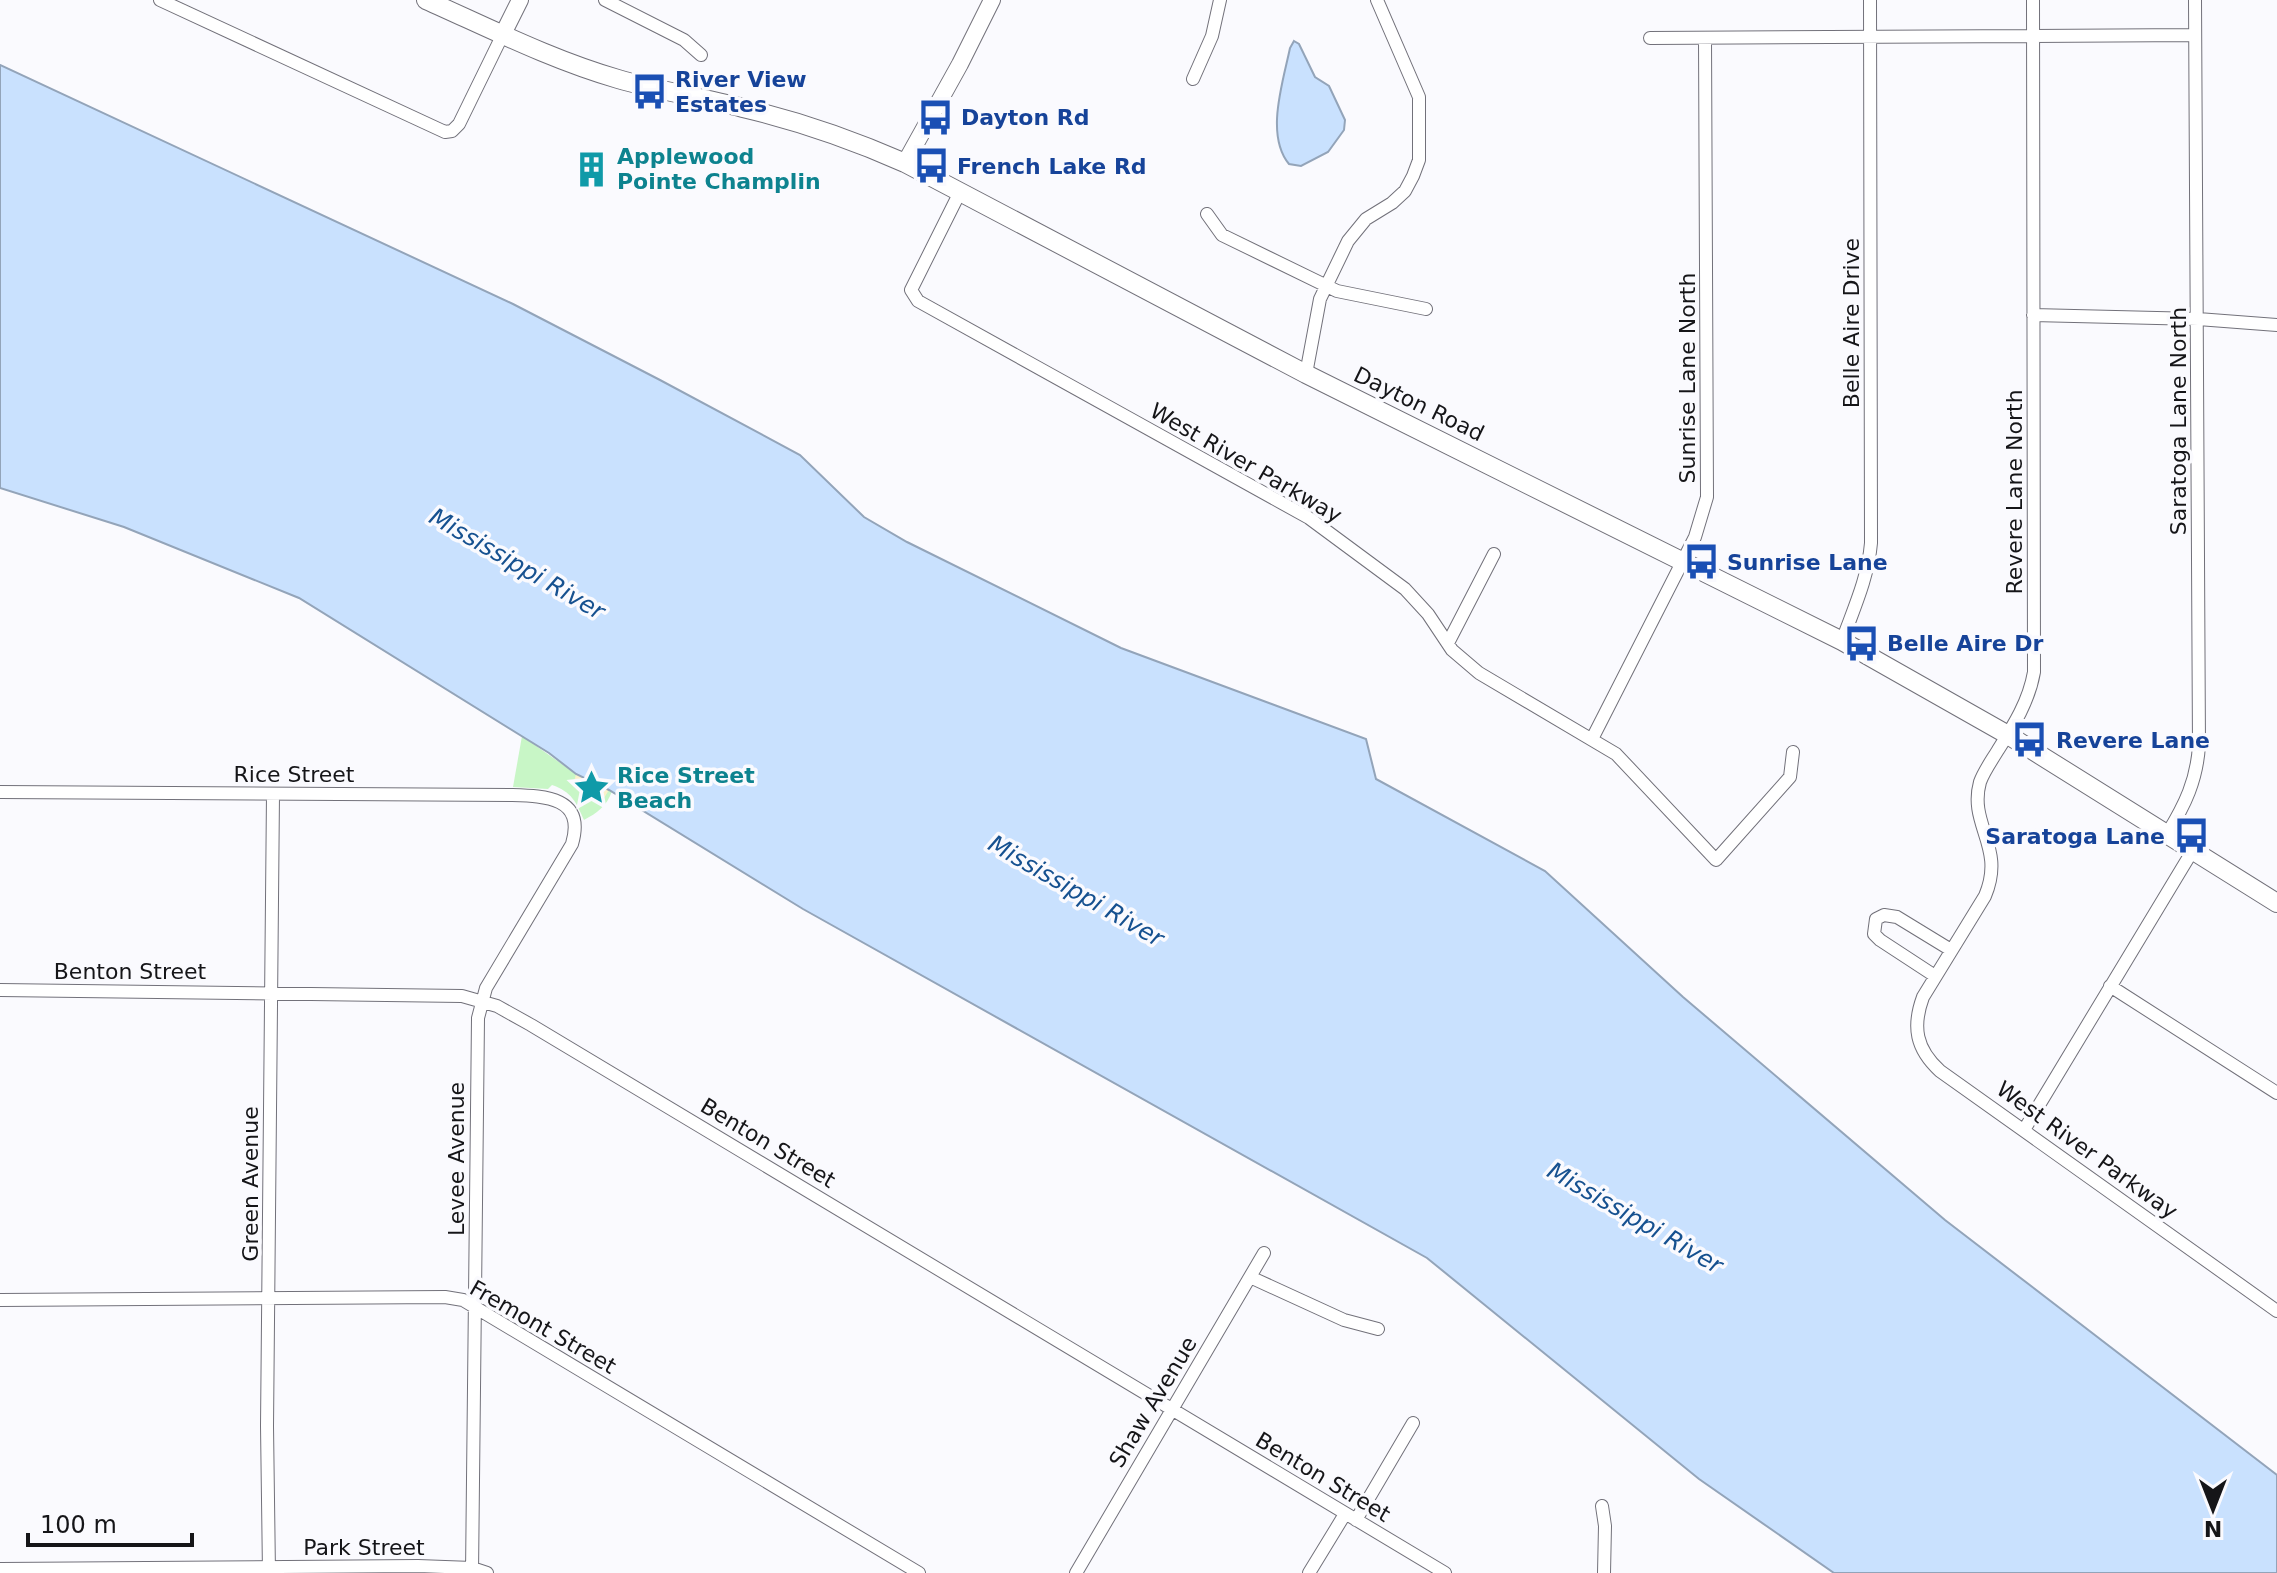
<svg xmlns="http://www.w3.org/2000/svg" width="2277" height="1573" viewBox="0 0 2277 1573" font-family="'DejaVu Sans',sans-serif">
<rect width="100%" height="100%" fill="#fafafe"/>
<path fill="#c8f6c6" d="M522,736L576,774L612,791C607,806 597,813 584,820C576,802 572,792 552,785L548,789L513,787Z"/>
<path fill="#fbf1cb" d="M576,774L609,790L602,801L573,786Z"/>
<path fill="#c9e1fe" stroke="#93a4b9" stroke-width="2" d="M1294,41L1299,44L1315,77L1329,86L1345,120L1344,130L1328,152L1301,166L1289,164C1265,135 1283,82 1290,48Z
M0,65L513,304L660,380L800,455L864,517L907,542L1121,648L1366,739L1376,779L1545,871L1683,997L1945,1220L2277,1475V1573H1834L1699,1479L1427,1258L803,909L609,790L576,774L549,753L299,598L124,527L0,488Z"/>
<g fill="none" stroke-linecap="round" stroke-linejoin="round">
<defs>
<path id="minor" d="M160,0L445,132L452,131L459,124L503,34
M605,0L684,40L701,55
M2033,0L2034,672C2029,701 2014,725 1998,750C1992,760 1984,771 1980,782C1968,825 2006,847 1985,896L1923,997C1912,1027 1916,1049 1940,1071L2277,1311
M1650,38L2195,35
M1193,79L1212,36L1220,0
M960,192L911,290L918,301L1309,518L1405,589L1428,614L1452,650L1479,673L1616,754L1716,860L1790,777L1793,752
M1207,214L1222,235L1337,291L1426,309
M2033,315L2198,319L2277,325
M1306,374L1320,299L1348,241L1366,219L1392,203L1405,191L1413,176L1419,160V97L1377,0
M1842,641C1854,608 1868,578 1871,543L1870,0
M1448,643L1494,554
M1592,739L1695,537L1707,497L1705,39
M0,792L510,795C543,796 586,796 572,844L486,988L478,1018L472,1573
M2167,834C2185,805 2197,780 2199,745L2195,0
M1935,976L1880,940L1874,934L1876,919L1884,915L1897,917L1951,950
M2110,986L2277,1093
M0,990L462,996L497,1006L531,1025L1445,1573
M2024,1130L2193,850
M1250,1277L1344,1320L1378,1329
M0,1300L445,1297L463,1300L919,1573
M1602,1506L1605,1526L1604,1573
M1356,1520L1413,1423
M0,1569L418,1566L472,1568L487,1573
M269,1573L267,1426L273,794
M1076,1573L1264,1253
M1309,1573L1345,1514"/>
<path id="tertiary" d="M503,34L520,0
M905,163L960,64L992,0"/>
<path id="secondary" d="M426,0C489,28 552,60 618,79C659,91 701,97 743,108C798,121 853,140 905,163L1306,374L1842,641L2008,735L2277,903"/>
</defs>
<use href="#minor" stroke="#72717a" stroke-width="14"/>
<use href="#tertiary" stroke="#72717a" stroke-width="18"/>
<use href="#secondary" stroke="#72717a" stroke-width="20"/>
<use href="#minor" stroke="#fff" stroke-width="12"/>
<use href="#tertiary" stroke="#fff" stroke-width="16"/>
<use href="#secondary" stroke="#fff" stroke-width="18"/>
</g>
<defs>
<symbol id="bus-bare" viewBox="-9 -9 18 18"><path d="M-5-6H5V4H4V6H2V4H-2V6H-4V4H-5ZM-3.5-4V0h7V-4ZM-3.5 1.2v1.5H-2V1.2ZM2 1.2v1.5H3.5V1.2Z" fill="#1a4fb4" stroke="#fafafe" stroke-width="2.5" paint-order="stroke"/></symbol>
<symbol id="building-bare" viewBox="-9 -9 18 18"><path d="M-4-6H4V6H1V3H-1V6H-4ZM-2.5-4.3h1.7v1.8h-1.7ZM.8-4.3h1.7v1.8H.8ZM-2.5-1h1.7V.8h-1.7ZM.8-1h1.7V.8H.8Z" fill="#0f9aa8" stroke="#fafafe" stroke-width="2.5" paint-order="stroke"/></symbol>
<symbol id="sight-bare" viewBox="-9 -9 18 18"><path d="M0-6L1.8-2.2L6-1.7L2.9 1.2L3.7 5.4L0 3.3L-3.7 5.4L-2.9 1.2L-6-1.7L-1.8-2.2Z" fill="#0f9aa8" stroke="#fafafe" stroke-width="2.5" paint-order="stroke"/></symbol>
</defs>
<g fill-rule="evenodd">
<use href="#bus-bare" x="624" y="66" width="51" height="51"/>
<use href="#bus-bare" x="910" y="92" width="51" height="51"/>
<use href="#bus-bare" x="906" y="140" width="51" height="51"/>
<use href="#building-bare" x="566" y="144" width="51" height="51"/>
<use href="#bus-bare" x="1676" y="536" width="51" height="51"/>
<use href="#bus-bare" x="1836" y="618" width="51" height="51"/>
<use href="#bus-bare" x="2004" y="714" width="51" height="51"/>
<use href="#sight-bare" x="566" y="762" width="51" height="51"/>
<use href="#bus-bare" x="2166" y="810" width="51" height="51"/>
</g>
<g text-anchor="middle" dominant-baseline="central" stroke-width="7" stroke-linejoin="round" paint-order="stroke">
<g font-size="22" font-weight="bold" fill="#164399" stroke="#fafafe" text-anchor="start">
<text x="675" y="79">River View<tspan x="675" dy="25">Estates</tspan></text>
<text x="961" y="117">Dayton Rd</text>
<text x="957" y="166">French Lake Rd</text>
<text x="1727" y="562">Sunrise Lane</text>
<text x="1887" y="643">Belle Aire Dr</text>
<text x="2056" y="740">Revere Lane</text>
<text x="2165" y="836" text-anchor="end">Saratoga Lane</text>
</g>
<g font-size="22" font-weight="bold" fill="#0d838f" stroke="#fafafe" text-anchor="start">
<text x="617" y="156">Applewood<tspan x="617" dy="25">Pointe Champlin</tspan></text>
<text x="617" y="775">Rice Street<tspan x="617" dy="25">Beach</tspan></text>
</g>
<g font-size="22" fill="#151518" stroke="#fafafe">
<text transform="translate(1851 323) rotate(-90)">Belle Aire Drive</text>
<text transform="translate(1687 378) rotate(-90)">Sunrise Lane North</text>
<text transform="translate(1419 404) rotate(26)">Dayton Road</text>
<text transform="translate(2178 421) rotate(-90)">Saratoga Lane North</text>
<text transform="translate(1246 463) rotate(30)">West River Parkway</text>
<text transform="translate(2014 492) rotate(-90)">Revere Lane North</text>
<text x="294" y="774">Rice Street</text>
<text x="130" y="971">Benton Street</text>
<text transform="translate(768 1143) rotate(31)">Benton Street</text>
<text transform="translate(2087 1150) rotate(36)">West River Parkway</text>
<text transform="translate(456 1159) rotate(-90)">Levee Avenue</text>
<text transform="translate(250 1184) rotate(-90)">Green Avenue</text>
<text transform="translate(543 1327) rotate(30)">Fremont Street</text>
<text transform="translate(1153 1402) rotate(-59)">Shaw Avenue</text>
<text transform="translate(1323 1477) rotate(31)">Benton Street</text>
<text x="364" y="1547">Park Street</text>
</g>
<g font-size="24" font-style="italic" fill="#165190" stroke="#fafafe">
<text transform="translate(517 564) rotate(30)">Mississippi River</text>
<text transform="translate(1076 891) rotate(30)">Mississippi River</text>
<text transform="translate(1635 1218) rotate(30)">Mississippi River</text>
</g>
</g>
<g transform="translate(2213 1509) rotate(180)" stroke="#fafafe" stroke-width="6" paint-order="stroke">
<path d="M0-6L14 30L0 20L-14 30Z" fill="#151518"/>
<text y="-12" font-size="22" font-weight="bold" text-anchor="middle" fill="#151518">N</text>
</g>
<path d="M28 1533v12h164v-12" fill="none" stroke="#151518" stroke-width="4"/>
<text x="40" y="1533" font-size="24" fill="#151518" stroke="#fafafe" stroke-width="6" paint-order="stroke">100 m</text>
</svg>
